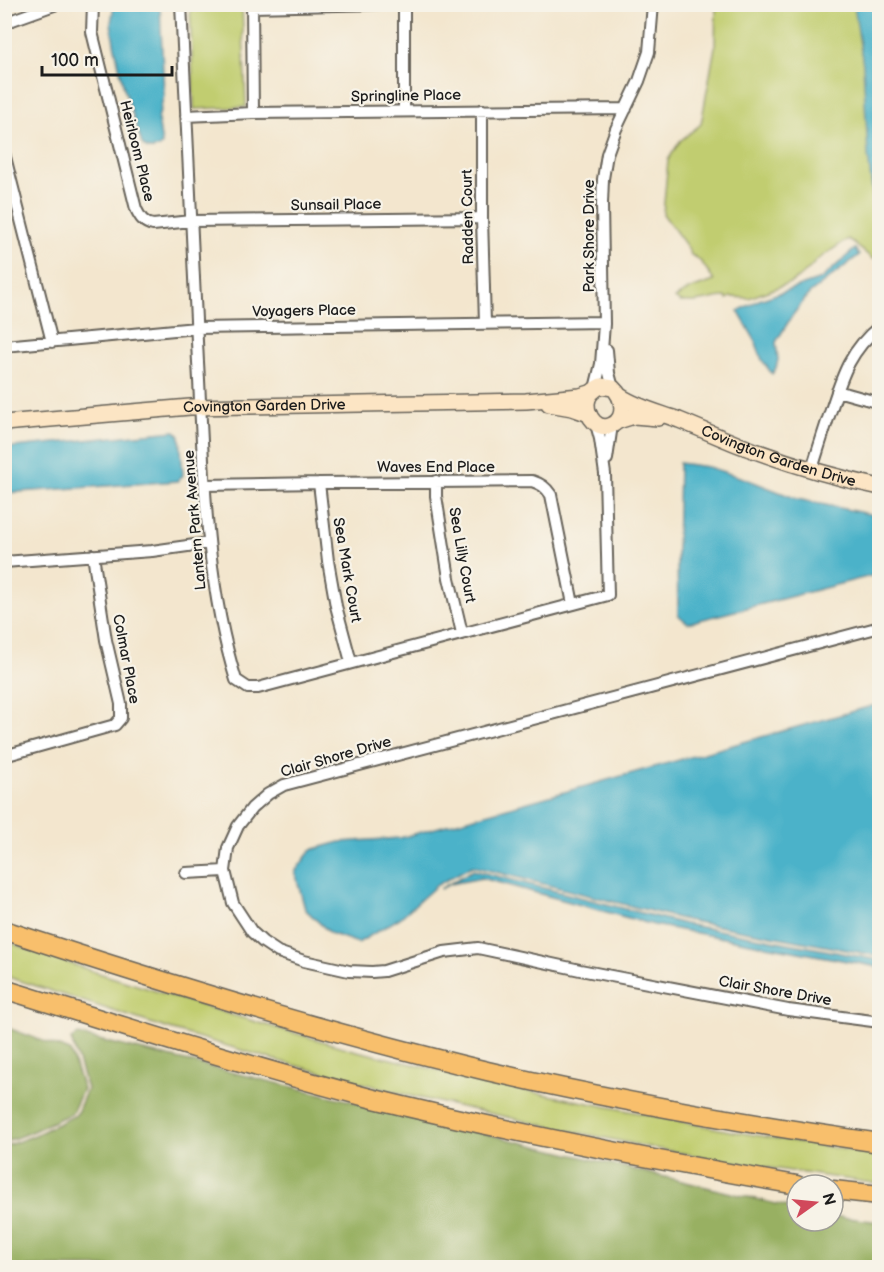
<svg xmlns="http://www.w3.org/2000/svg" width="884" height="1272" viewBox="0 0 884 1272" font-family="'Balsamiq Sans',sans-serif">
<rect width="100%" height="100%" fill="#f7f3e8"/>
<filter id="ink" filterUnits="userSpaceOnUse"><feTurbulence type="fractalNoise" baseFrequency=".0167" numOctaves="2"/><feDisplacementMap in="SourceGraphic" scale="12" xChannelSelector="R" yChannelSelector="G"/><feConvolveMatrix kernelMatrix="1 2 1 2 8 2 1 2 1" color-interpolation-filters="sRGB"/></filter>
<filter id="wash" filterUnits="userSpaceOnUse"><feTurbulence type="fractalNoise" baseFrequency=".008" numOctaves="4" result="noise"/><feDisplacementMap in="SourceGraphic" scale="24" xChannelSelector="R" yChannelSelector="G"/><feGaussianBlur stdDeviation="1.35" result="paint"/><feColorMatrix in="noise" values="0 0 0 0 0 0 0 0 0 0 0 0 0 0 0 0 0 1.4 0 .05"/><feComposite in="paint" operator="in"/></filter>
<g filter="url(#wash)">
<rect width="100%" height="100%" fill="#f3e6ce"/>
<path fill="#c1cd6f" stroke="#6e7446" stroke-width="1.5" d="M190,5H242L246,107L194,109Z
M716,5H879V257L873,259L848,239L817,260L807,271L792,282L749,298L731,297L727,299L726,297C716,297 709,300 700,301C694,303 687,301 680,302L675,298L688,290L714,281C708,272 702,259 691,255L688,248L663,214L668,160L680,141L701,124L715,47Z
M5,941L95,972L232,1015L353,1050L518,1089L730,1131L879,1155V1184L750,1165L659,1149L571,1131L411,1096L279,1061L166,1028L5,976Z"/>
<path fill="#98b062" stroke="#5a663f" stroke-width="1.5" d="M5,1027L70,1051L83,1089L72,1113L31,1132L8,1141H4Z
M78,1035L797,1209V1221H833V1216L879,1222V1267H5L4,1145H8L33,1136L76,1115L87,1089L71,1039Z"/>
<path fill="#4bb2c9" stroke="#346772" stroke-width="1.5" d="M114,5H160L164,95L158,119L162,144L160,147C152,150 148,151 142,144L124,88L114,43L111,23Z
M854,5H879V218L874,207L868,155L863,65Z
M855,249L859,255L809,294L792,316L776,342L778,360L776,368L772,374L762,360L755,340L738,311L759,300L821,279Z
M175,431L180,436L183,475L178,481L5,493V448Z
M679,463L708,467L746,479L797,499L879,516V574L688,623L678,615L677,555Z
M879,704V956L686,920L472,866L437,885L400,918L358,943L330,933L305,909L295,872L311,850L340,842L400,838Z
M473,870L685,924L879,960V967L654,925L482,878L450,884L440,889Z"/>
</g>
<g filter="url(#ink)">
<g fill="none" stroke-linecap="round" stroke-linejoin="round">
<defs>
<path id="street" d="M93,4L92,32L136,209C140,217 143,223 153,225L191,221L482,218
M181,4C186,130 192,255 199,380C204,480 206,584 236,680L248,688H258L608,595L605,474L600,439L596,424
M252,4L253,113
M404,4V111
M252,7L381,4
M4,23L57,4
M482,110V218L485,323
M186,116L253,113L626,109
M4,153L52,342
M4,346L196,328L604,322
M607,350L609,373L613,388
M595,389L601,364L604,324L602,204L603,179L607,154L616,129L639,81L649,52L653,4
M837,391L880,403
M607,459L612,425
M812,469C818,450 824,430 831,410C842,376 850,350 880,326
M436,481V496L449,578L462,633
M319,483L328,561L336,606L351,662
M205,485L319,483L532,481C541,484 546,487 551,495L573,604
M4,562L152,551L209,543
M880,627L284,785L268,794L252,808L238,826L228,848L225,871L233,903L252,932L263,942L278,952L304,961L349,971L372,972L384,971L444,952L478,948L580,970L788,1010L880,1022
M4,756L115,725L121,718V704L106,640L93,555
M186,873L225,871"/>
<g id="secondary">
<path d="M601,386L613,388C623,397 627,418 612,425C598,432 587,417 587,404C587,395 593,390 601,386Z"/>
<path id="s1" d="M620,396C638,408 660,413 679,420C699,428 719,437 739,445C784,462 832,477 880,487"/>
<path d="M549,404L572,408L589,414"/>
<path d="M618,421L634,416L658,418"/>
<path id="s2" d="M4,423L190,407L526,401L580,396L590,393"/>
</g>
<path id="highway" d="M4,930C164,983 324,1032 487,1071C617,1101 748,1124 880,1143
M4,989C126,1027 247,1066 370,1098C511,1133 654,1160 797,1185
M833,1190L880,1195"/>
</defs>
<use href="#street" stroke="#67635a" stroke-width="14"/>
<use href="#secondary" stroke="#67635a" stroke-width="18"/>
<use href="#highway" stroke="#67635a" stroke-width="21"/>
<use href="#street" stroke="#fff" stroke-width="10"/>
<use href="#secondary" stroke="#fce5c4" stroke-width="15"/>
<use href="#highway" stroke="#f8bf6c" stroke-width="18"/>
</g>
</g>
<g text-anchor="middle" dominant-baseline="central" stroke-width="4.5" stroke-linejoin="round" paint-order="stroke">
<g font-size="15" fill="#1c1c1c" stroke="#f7f3e8">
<text transform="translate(406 96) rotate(-1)">Springline Place</text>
<text transform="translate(137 151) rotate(76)">Heirloom Place</text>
<text transform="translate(336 205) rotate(-1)">Sunsail Place</text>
<text transform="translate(468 217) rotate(-91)">Radden Court</text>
<text transform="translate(589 236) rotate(-90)">Park Shore Drive</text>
<text transform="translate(304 311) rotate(-1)">Voyagers Place</text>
<text stroke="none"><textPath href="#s2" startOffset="261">Covington Garden Drive</textPath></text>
<text stroke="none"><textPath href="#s1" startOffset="170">Covington Garden Drive</textPath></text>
<text x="436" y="467">Waves End Place</text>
<text transform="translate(195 520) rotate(-95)">Lantern Park Avenue</text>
<text transform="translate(462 555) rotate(80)">Sea Lilly Court</text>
<text transform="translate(347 570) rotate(80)">Sea Mark Court</text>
<text transform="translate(126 659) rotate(79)">Colmar Place</text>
<text transform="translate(336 757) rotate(-16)">Clair Shore Drive</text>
<text transform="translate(775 991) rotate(10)">Clair Shore Drive</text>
</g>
</g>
<rect width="884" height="1272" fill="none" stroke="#f7f3e8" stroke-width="24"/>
<g transform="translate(815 1203) rotate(75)"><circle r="28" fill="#f7f3e8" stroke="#9f9d96" stroke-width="1.5"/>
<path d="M0-4.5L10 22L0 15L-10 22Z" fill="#d1495b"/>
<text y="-9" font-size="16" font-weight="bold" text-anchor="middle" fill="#1c1c1c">N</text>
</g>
<path d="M42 66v9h130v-9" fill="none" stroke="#1c1c1c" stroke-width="3"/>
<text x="51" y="66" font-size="18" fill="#1c1c1c" stroke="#f7f3e8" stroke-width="4.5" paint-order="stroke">100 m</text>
</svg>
